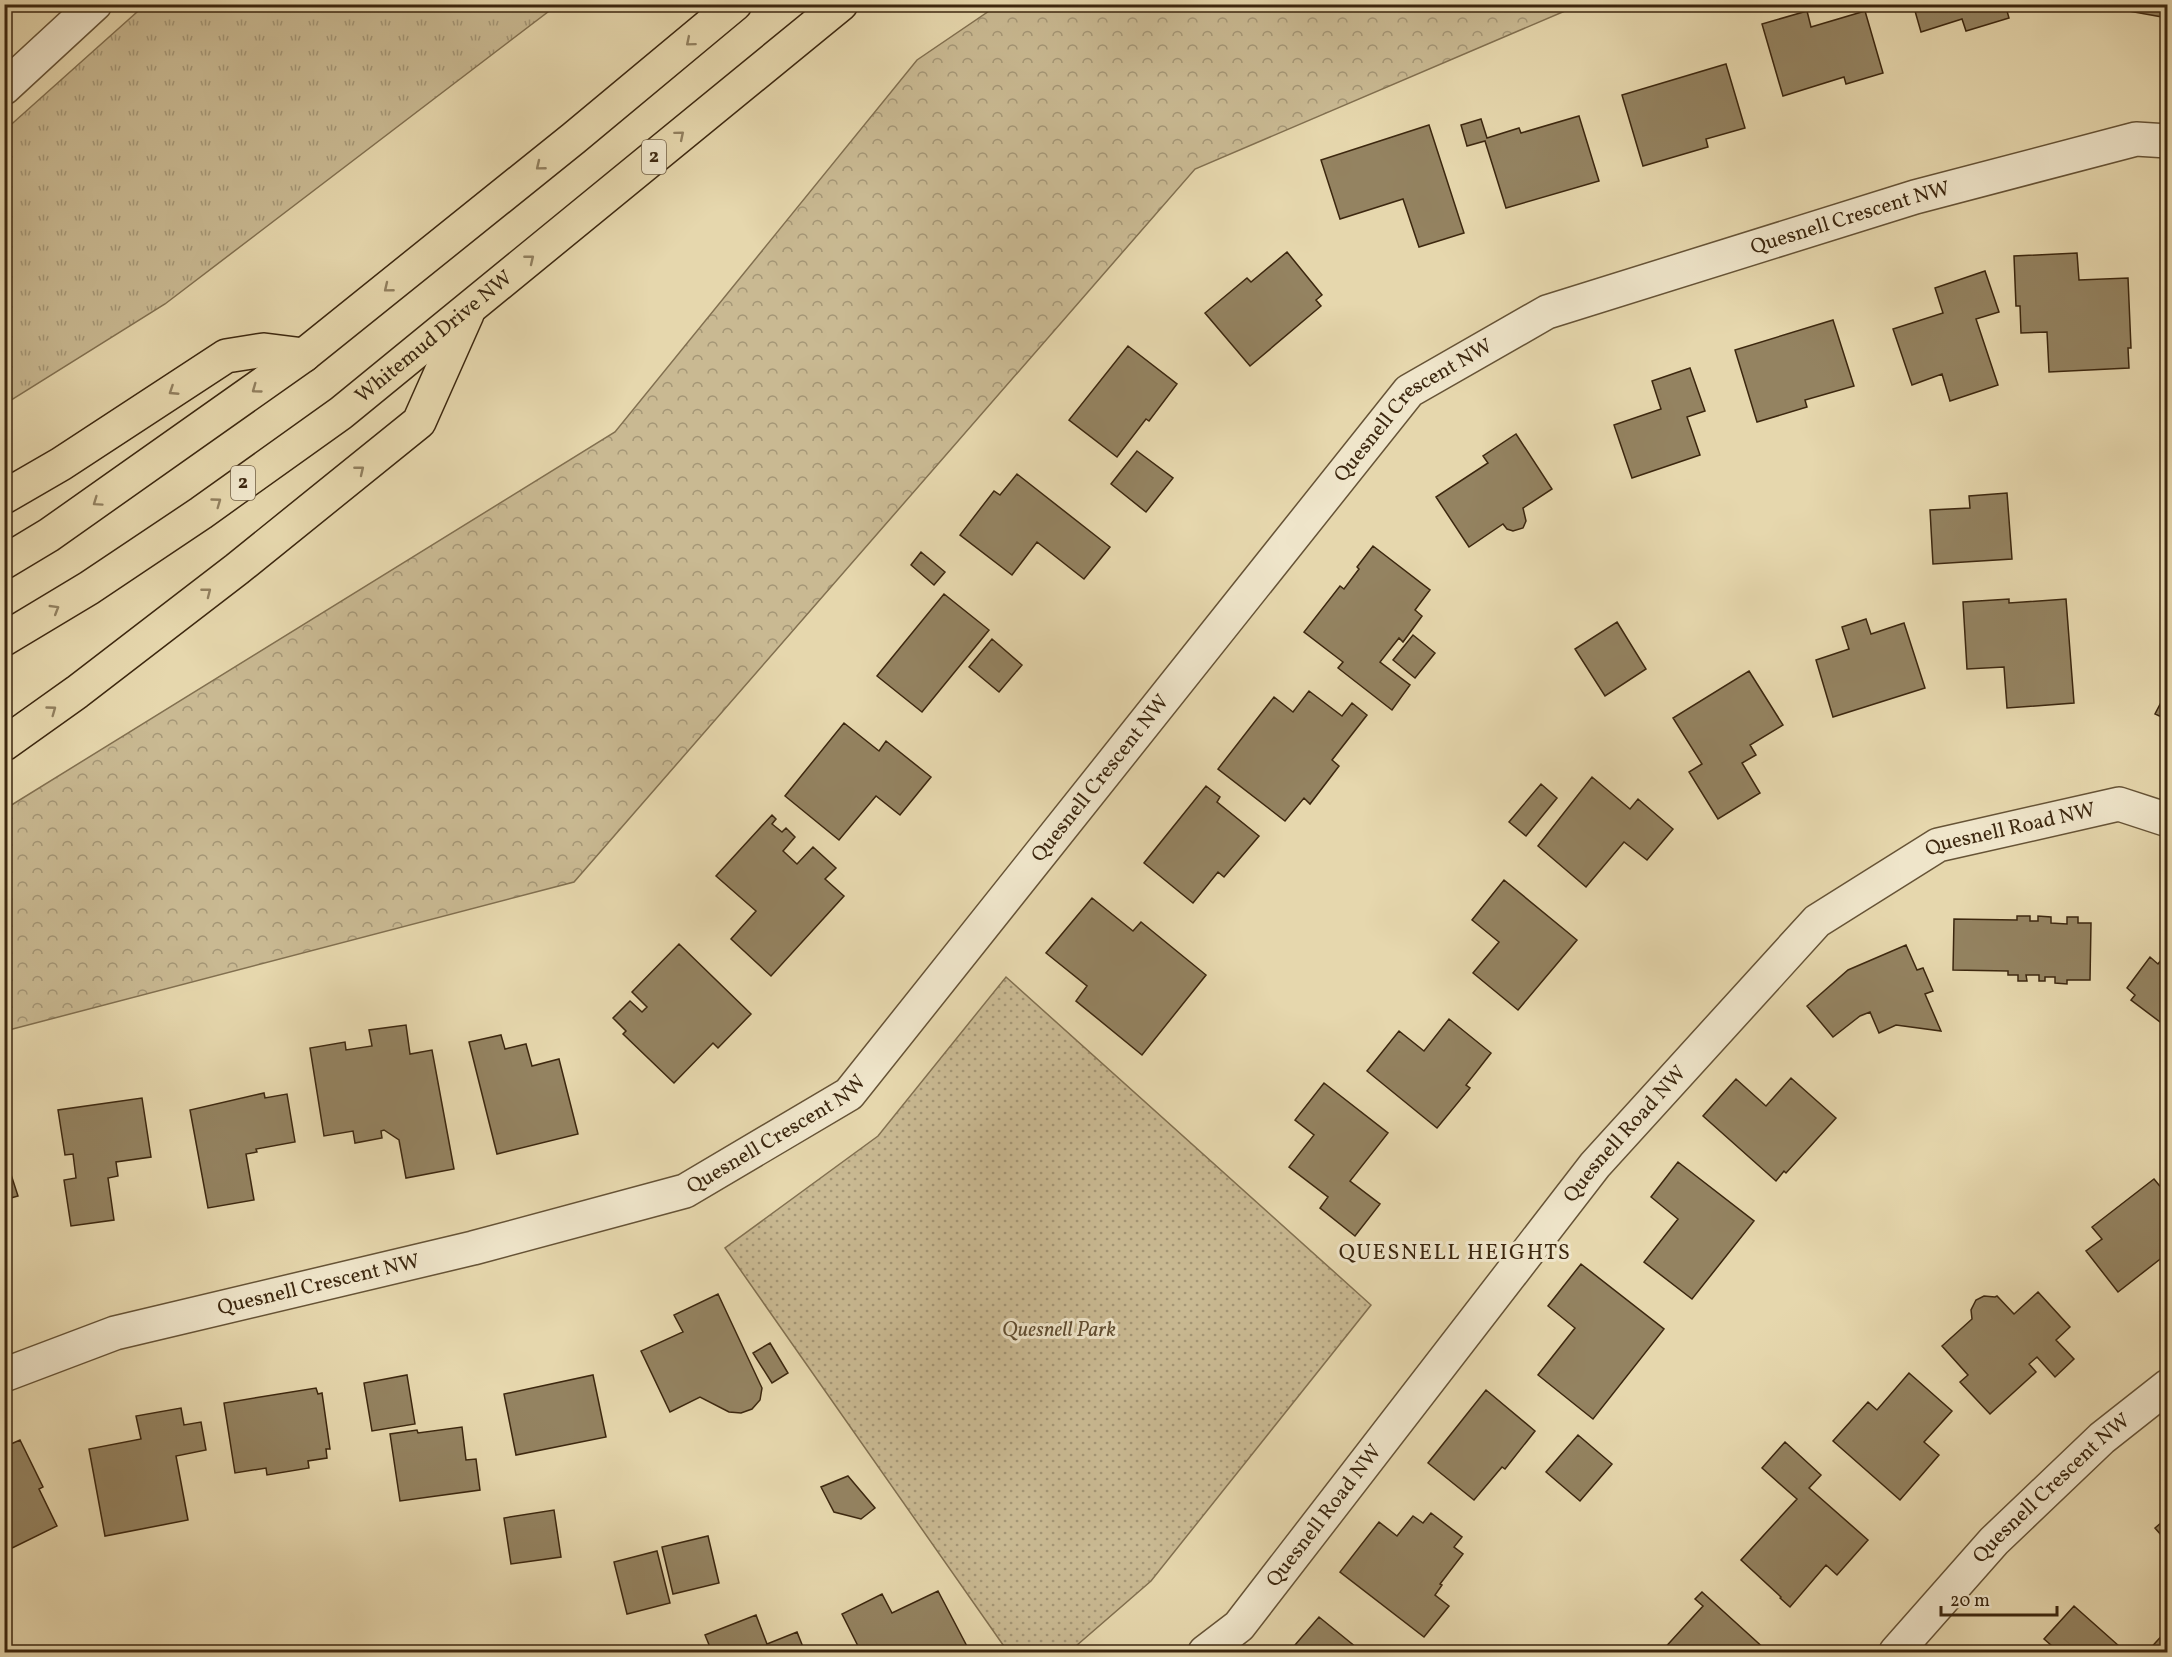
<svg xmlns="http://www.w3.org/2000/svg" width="2172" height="1657" viewBox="0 0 2172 1657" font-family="Vollkorn,serif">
<defs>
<pattern id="grass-tufts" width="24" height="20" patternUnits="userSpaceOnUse" patternTransform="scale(1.5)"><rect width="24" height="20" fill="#c9b992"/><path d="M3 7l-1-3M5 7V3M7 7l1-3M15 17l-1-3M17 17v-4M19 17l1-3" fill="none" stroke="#a49676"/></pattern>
<pattern id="forest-crowns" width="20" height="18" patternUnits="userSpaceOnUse" patternTransform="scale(1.5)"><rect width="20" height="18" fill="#c9b992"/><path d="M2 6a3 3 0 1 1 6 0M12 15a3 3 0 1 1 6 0" fill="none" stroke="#a49676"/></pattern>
<pattern id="park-dots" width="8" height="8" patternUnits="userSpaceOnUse" patternTransform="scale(1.5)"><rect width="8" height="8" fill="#c9b992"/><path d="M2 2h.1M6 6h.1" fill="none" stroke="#a49676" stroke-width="1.8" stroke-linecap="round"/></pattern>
</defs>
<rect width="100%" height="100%" fill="#e6d7ad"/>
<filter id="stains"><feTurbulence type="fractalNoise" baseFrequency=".00333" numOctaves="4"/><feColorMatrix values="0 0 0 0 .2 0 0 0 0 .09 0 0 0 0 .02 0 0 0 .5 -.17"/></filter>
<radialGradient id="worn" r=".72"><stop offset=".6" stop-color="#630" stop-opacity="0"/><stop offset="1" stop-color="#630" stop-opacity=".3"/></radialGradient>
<path fill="url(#grass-tufts)" stroke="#827050" stroke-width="1.5" d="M146,4L557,5L165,304L5,404V130Z"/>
<path fill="url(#forest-crowns)" stroke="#827050" stroke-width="1.5" d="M998,5H1579L1195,169L574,882L5,1031V809L615,432L917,60Z"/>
<path fill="url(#park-dots)" stroke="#827050" stroke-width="1.5" d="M1006,977L1371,1305L1151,1581L1069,1652H1008L725,1248L878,1136Z"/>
<path fill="#948361" stroke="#3c270f" stroke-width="1.5" d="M1913,4H2005L2009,18L1966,31L1962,19L1921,32Z
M2129,4H2168V18L2128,11Z
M1807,11L1811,27L1865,11L1883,73L1846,84L1844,77L1783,96L1762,24Z
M1726,64L1745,128L1706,139L1708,147L1643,166L1622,95Z
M1579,116L1599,181L1506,208L1485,141L1467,146L1461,125L1481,119L1487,138L1519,128L1521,133Z
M1429,125L1464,233L1419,247L1403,199L1340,219L1321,160Z
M1287,252L1322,295L1316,300L1321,306L1250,366L1205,313L1247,278L1251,282Z
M2077,253L2079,280L2128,278L2131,348H2128L2129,368L2049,372L2047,332L2021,333L2020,306H2016L2014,256Z
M1985,271L1999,312L1976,319L1998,385L1950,401L1942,374L1912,385L1893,329L1943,313L1935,288Z
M1833,320L1854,386L1805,400L1807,407L1757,422L1735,350Z
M1128,346L1177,384L1149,421L1146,419L1117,457L1069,420Z
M1690,368L1705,411L1687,417L1700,455L1632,478L1614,425L1661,409L1652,381Z
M1516,434L1552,489L1523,508L1526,521L1523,528L1513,531L1507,529L1503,524L1469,547L1436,497L1488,463L1483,456Z
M1137,451L1173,478L1146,512L1111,484Z
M1017,474L1110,547L1084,579L1037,542L1012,575L960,535L994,491L1000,495Z
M2007,493L2012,559L1933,564L1930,510L1970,508L1969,496Z
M1373,546L1430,590L1415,610L1422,616L1403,642L1399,638L1380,662L1410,685L1392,710L1338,668L1343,662L1304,632L1340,586L1344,589L1359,569L1357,567Z
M921,552L945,572L934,585L911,565Z
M944,594L989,630L922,712L877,676Z
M2009,599V603L2066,599L2074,703L2007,708L2004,667L1967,669L1963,602Z
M1866,619L1871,634L1904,623L1925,688L1833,717L1816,660L1849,649L1842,627Z
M1617,622L1646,669L1605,696L1575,649Z
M1413,635L1435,653L1415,678L1393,660Z
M992,639L1022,665L999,692L969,667Z
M1749,671L1783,725L1750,745L1756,755L1742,763L1760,793L1718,819L1689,772L1702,764L1673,718Z
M2168,689V720L2155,714Z
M1309,691L1342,716L1352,703L1367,715L1332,760L1339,766L1310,804L1304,798L1285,821L1218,769L1274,697L1293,712Z
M844,723L879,751L886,741L931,777L900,815L876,796L839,840L785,796Z
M1592,777L1630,809L1638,799L1673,829L1647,860L1624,842L1586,887L1538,846Z
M1541,784L1557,798L1526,836L1509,822Z
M1206,786L1220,797L1217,802L1259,836L1224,877L1218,872L1193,903L1144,863Z
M772,815L776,819L772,824L782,832L786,828L795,837L783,851L797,864L813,847L836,868L825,879L844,896L771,976L731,939L756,911L716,876Z
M1504,880L1577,940L1518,1010L1473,973L1499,942L1472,920Z
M1092,898L1133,931L1141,922L1206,975L1142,1055L1076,1001L1087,986L1046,953Z
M2017,916H2030V921H2038V916L2051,917V923L2067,924V917H2078V923H2091L2090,980H2067V984L2055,983V977H2045V981H2039V975H2026L2027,981H2018V975H2008V971L1953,970L1954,919L2017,920Z
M679,944L751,1014L718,1048L713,1043L674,1083L623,1034L626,1031L613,1018L630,1001L642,1012L647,1007L632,992Z
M1906,945L1917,970L1923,968L1933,991L1925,994L1941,1031L1896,1025L1879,1033L1870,1012L1860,1016L1833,1037L1807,1006L1848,970Z
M2168,951V1028L2131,1000L2135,995L2127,988L2150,957L2158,964Z
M1449,1019L1491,1053L1466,1085L1470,1088L1437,1128L1367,1071L1399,1031L1424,1051Z
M406,1025L410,1054L432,1050L454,1169L406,1178L399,1140L384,1130L381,1131L382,1138L355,1143L353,1131L324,1136L310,1048L345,1042L346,1050L372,1046L369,1030Z
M501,1035L505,1049L526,1044L532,1066L559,1059L578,1134L497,1154L469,1042Z
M1791,1078L1836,1118L1786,1173L1784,1171L1776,1181L1703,1116L1736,1079L1766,1106Z
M1324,1083L1388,1133L1350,1181L1380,1204L1355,1236L1320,1208L1328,1197L1289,1167L1314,1135L1295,1120Z
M264,1093L265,1098L287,1094L295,1142L256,1149L257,1152L246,1154L254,1200L208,1208L190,1110Z
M142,1098L151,1157L116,1162L118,1176L108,1178L114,1220L71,1226L64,1180L76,1178L73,1154L65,1155L58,1110Z
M4,1153L18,1196L4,1200Z
M1678,1162L1754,1221L1692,1299L1644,1262L1678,1219L1651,1197Z
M2154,1179L2168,1196V1253L2118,1292L2086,1251L2102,1239L2092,1227Z
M1581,1264L1664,1329L1593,1419L1538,1375L1575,1328L1548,1306Z
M2038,1292L2070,1327L2056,1340L2074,1359L2055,1377L2037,1357L2029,1364L2036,1372L1990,1414L1960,1382L1968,1375L1942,1346L1972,1319L1971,1310L1976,1300L1984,1296L1995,1297L1997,1296L2014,1314Z
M718,1294L762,1388L760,1400L752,1409L741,1413L729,1412L700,1397L670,1412L641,1351L683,1332L674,1315Z
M770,1343L788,1373L772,1383L753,1353Z
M1909,1373L1952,1411L1924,1442L1939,1455L1900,1500L1833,1441L1868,1402L1877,1410Z
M407,1375L415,1424L372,1431L364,1383Z
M593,1375L606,1437L516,1455L504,1394Z
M316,1388L318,1394L322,1393L330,1449H326L327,1458L308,1461L309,1468L267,1475L266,1468L235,1473L224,1403Z
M1486,1390L1535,1431L1505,1469L1502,1467L1474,1500L1428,1463Z
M181,1408L184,1425L201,1422L206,1450L176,1456L188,1520L105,1536L89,1449L141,1439L136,1416Z
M462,1427L466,1460L476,1459L480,1490L400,1501L390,1434L417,1430L418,1433Z
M1578,1435L1612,1464L1580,1501L1546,1472Z
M20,1440L43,1487L39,1489L57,1526L4,1552V1447Z
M1785,1442L1821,1475L1809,1488L1868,1540L1837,1575L1826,1565L1790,1607L1780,1598L1781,1597L1741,1560L1797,1499L1762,1468Z
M848,1476L875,1508L861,1519L834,1512L821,1487Z
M554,1510L561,1557L511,1564L504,1518Z
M1431,1513L1462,1537L1454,1547L1463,1554L1440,1584L1442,1585L1435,1595L1449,1606L1424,1637L1340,1572L1379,1522L1397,1536L1413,1516L1423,1523Z
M2168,1517V1543L2155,1528Z
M708,1536L719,1583L673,1594L662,1547Z
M657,1551L670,1603L627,1614L614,1562Z
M938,1591L970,1652H861L842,1614L882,1594L892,1613Z
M1702,1592L1767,1651L1766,1652H1661L1703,1606L1695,1599Z
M2074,1606L2119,1646L2114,1652H2059L2044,1639Z
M756,1615L767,1644L797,1632L805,1652H712L705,1635Z
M1319,1617L1362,1652H1289Z
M2166,1631L2168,1652H2147Z"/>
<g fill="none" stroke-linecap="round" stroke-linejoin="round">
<defs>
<g id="minor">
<path d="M4,88L95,4"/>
<path id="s1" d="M4,1375L115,1333L473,1248L685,1191L849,1094L1409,391L1547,312L1915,197L2136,139L2168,141"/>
<path id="s2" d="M1205,1652L1239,1626L1595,1165L1817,921L1938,845L2119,804L2168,820"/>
<path id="s3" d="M1896,1652L1994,1541L2102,1438L2168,1386"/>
</g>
<g id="highway">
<path d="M4,497L61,464L226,356L264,350L304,355"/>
<path d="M4,562L49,535L304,355L574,138L735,4"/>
<path id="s4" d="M4,639L89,588L201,513L341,413L841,4"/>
<path d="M4,744L77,692L237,569L419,422L467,314"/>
</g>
</defs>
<use href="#minor" stroke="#665336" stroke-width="36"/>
<use href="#highway" stroke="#3c270f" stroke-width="36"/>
<use href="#minor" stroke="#efe5ca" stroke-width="33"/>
<use href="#highway" stroke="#e6d7ad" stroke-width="33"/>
</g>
<defs><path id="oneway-chevron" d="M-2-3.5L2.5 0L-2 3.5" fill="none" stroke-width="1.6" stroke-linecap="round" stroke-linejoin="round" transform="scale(1.5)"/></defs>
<g stroke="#917f5e">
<use href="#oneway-chevron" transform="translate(690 42) rotate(140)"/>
<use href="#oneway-chevron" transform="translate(680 135) rotate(-40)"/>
<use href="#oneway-chevron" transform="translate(540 166) rotate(141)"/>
<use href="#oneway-chevron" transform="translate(530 259) rotate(-39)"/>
<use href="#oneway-chevron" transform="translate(388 288) rotate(141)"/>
<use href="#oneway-chevron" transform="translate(256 389) rotate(144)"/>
<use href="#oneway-chevron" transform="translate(173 391) rotate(147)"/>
<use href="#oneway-chevron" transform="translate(360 470) rotate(-39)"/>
<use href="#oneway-chevron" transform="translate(97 502) rotate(145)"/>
<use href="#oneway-chevron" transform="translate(217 502) rotate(-36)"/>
<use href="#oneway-chevron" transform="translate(207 592) rotate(-38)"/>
<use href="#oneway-chevron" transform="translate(55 609) rotate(-31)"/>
<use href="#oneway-chevron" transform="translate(52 710) rotate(-36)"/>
</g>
<g text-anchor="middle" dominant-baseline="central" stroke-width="6" stroke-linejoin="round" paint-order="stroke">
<g fill="#efe5ca" stroke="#726047" stroke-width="1.5">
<rect x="642" y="140" width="24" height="34" rx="4.5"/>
<rect x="231" y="466" width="24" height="34" rx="4.5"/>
</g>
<g font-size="20" font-weight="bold" fill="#3c270f">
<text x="654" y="157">2</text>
<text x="243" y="483">2</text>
</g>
<g font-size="21" fill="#3c270f" stroke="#efe5ca">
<text stroke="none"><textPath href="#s1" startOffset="2272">Quesnell Crescent NW</textPath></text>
<text stroke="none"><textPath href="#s4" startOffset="526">Whitemud Drive NW</textPath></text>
<text stroke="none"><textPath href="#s1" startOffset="1786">Quesnell Crescent NW</textPath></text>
<text stroke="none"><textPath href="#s1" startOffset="1300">Quesnell Crescent NW</textPath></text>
<text stroke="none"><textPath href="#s2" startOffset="1172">Quesnell Road NW</textPath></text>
<text stroke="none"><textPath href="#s1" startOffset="814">Quesnell Crescent NW</textPath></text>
<text stroke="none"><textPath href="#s2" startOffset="668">Quesnell Road NW</textPath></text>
<text stroke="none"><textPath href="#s1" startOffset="328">Quesnell Crescent NW</textPath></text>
<text stroke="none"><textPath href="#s3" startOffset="226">Quesnell Crescent NW</textPath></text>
<text stroke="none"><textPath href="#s2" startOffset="182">Quesnell Road NW</textPath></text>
</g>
<g font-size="21" font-style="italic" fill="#5f4c30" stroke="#efe5ca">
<text x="1059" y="1330">Quesnell Park</text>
</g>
<g font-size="22" letter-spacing="1.5" fill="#3c270f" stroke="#efe5ca">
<text x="1455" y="1253">QUESNELL HEIGHTS</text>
</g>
</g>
<rect width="2172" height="1657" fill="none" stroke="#e6d7ad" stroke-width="24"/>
<rect x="6" y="6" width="2160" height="1645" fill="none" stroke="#3c270f" stroke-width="3"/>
<rect x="12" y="12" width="2148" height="1633" fill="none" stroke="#3c270f" stroke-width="1.5"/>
<path d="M1941 1606v9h116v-9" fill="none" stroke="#3c270f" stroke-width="3"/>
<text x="1950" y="1606" font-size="18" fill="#3c270f" stroke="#efe5ca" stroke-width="4.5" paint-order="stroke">20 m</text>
<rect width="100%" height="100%" filter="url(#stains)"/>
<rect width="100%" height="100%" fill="url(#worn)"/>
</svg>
